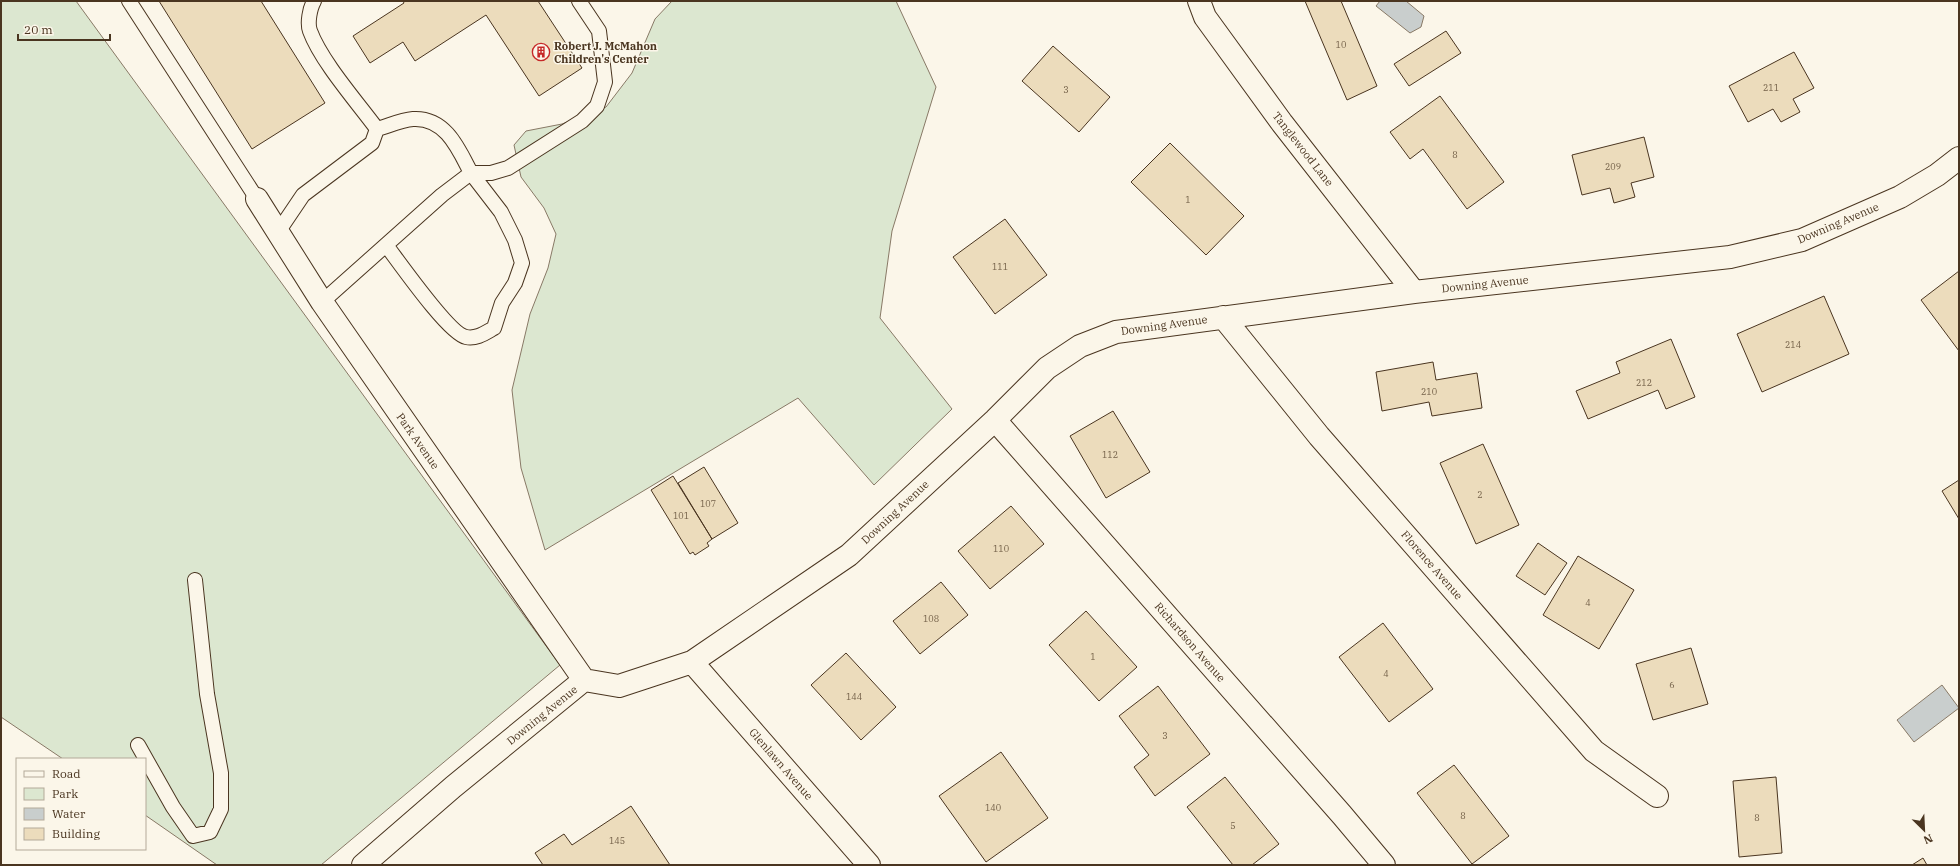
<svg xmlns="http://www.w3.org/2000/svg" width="1960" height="866" viewBox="0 0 1960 866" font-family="'IBM Plex Serif',serif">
<rect width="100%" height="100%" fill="#fbf6e9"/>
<path fill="#dce7d0" stroke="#887966" d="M1,1H76L560,665L321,865H217L145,815V759H63L1,717Z
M672,1H896L936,87L892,231L880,318L952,409L874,485L798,398L545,550L521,468L512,390L530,314L548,268L556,234L544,208L521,177L514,145L526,131L562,124L606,107L632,73L655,19Z"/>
<path fill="#c9cecd" stroke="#887966" d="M1380,1H1406L1424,16L1421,27L1410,33L1376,6Z
M1942,685L1959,708L1914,742L1897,720Z"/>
<path fill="#ecdcbc" stroke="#4a3520" d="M159,1H261L325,103L252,149Z
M403,1H538L582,68L539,96L486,15L415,61L403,42L370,63L353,36L404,3Z
M1305,1H1341L1377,86L1347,100Z
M1446,31L1461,53L1409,86L1394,64Z
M1053,46L1110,97L1079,132L1022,81Z
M1794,52L1814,88L1793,99L1800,112L1781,122L1773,109L1748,122L1729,86Z
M1440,96L1504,182L1467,209L1423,149L1410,159L1390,132Z
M1644,137L1654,177L1631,183L1635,197L1614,203L1610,188L1582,195L1572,155Z
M1170,143L1244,216L1206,255L1131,182Z
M1005,219L1047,275L995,314L953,257Z
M1959,271V351L1921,300Z
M1824,296L1849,354L1762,392L1737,334Z
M1671,339L1695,397L1666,409L1658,390L1588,419L1576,391L1620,373L1616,362Z
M1433,362L1436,380L1477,373L1482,408L1432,416L1429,402L1382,411L1376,372Z
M1113,411L1150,472L1106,498L1070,436Z
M1483,444L1519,525L1476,544L1440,463Z
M704,467L738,523L712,539L678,483Z
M673,476L712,539L707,543L709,546L695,555L693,552L690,554L651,490Z
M1959,480V519L1942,491Z
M1011,506L1044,544L990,589L958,551Z
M1538,543L1567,563L1545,595L1516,576Z
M1578,556L1634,590L1599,649L1543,615Z
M941,582L968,615L920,654L893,621Z
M1086,611L1137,667L1099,701L1049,645Z
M1383,623L1433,689L1389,722L1339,657Z
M1691,648L1708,704L1653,720L1636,664Z
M846,653L896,707L861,740L811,685Z
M1158,686L1210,754L1155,796L1134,767L1149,755L1119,716Z
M1001,752L1048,818L986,862L939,796Z
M1454,765L1509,836L1472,864L1417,793Z
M1225,777L1279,844L1252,865H1233L1187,807Z
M1776,777L1782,853L1739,857L1733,781Z
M631,806L670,865H543L535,853L564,834L572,845Z
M1923,858L1927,865H1912Z"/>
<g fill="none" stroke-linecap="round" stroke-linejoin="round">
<defs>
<path id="service" d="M129,1L257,199
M377,129C388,126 401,120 413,119C446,117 459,150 471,173H491L508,168L582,121L597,106L605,82L599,31L579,1
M278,232L303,195L372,143L377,129C357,102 321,61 310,31C307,23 310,8 314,1
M322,302L442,195L471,173L501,212L515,240L522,263L515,283L502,303L494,328C485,333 477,339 466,337C449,334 399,262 386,245
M138,745L173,807L193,836L210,832L221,809V773L207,694L195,580"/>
<path id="minor" d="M1199,1L1205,17L1282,123L1414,292
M257,199L322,302L584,680
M1223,317L1319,436L1594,751L1657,796
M995,420L1342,815L1384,865
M692,662L869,865
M363,865L453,787L584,680L619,686L692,662L849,555L995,420L1047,368L1080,346L1116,332L1414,292L1730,257L1802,240L1900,197L1937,175L1959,158"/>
</defs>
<use href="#service" stroke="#4a3520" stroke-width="16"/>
<use href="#minor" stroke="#4a3520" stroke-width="24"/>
<use href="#service" stroke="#fbf6e9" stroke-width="14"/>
<use href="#minor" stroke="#fbf6e9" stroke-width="22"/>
</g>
<defs>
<symbol id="building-ring" viewBox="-11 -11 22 22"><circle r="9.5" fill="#fbf6e9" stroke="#c62828" stroke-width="1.5"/><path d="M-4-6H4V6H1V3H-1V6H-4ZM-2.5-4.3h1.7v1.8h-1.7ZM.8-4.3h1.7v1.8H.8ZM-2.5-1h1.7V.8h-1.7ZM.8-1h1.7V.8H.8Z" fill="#c62828"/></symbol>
</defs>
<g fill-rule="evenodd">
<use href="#building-ring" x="531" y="42" width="20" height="20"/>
</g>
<g text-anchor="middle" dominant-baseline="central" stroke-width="3" stroke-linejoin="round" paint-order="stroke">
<g font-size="9" fill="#725f47">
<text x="1341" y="44">10</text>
<text x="1771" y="87">211</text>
<text x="1066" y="89">3</text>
<text x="1455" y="154">8</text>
<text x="1613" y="166">209</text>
<text x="1188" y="199">1</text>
<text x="1000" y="266">111</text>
<text x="1793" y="344">214</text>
<text x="1644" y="382">212</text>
<text x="1429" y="391">210</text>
<text x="1110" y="454">112</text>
<text x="1480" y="494">2</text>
<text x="708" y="503">107</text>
<text x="681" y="515">101</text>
<text x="1001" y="548">110</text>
<text x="1588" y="602">4</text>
<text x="931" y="618">108</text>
<text x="1093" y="656">1</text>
<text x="1386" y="673">4</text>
<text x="1672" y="684">6</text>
<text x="854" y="696">144</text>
<text x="1165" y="735">3</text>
<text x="993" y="807">140</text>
<text x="1463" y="815">8</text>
<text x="1757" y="817">8</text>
<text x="1233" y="825">5</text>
<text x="617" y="840">145</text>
</g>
<g font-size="11" font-weight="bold" fill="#4a3520" stroke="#fbf6e9" text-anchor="start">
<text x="554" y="46">Robert J. McMahon<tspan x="554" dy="13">Children's Center</tspan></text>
</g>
<g font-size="11" fill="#4a3520" stroke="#fbf6e9">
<text transform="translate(1303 149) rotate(52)">Tanglewood Lane</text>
<text transform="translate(1838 223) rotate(-23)">Downing Avenue</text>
<text transform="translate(1485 284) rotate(-6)">Downing Avenue</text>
<text transform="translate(1164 325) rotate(-8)">Downing Avenue</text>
<text transform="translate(418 441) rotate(55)">Park Avenue</text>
<text transform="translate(895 512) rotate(-43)">Downing Avenue</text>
<text transform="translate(1432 565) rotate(49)">Florence Avenue</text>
<text transform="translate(1190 642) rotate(49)">Richardson Avenue</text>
<text transform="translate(542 715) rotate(-39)">Downing Avenue</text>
<text transform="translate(781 764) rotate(49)">Glenlawn Avenue</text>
</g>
</g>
<rect width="1960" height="866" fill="none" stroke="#4a3520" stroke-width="4"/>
<rect x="16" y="758" width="130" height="92" fill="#fbf6e9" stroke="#b4a999"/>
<rect x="24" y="771" width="20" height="6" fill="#fbf6e9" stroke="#b4a999"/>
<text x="52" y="778" font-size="12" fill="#4a3520">Road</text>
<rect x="24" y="788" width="20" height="12" fill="#dce7d0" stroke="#b4a999"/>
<text x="52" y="798" font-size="12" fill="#4a3520">Park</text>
<rect x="24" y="808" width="20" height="12" fill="#c9cecd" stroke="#b4a999"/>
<text x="52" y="818" font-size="12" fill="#4a3520">Water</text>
<rect x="24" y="828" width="20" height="12" fill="#ecdcbc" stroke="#b4a999"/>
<text x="52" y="838" font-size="12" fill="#4a3520">Building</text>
<g transform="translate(1924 830) rotate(156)" stroke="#fbf6e9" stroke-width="3" paint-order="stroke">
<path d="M0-3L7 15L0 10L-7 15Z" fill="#4a3520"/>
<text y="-6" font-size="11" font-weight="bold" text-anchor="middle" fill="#4a3520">N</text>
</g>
<path d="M18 34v6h92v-6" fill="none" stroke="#4a3520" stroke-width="2"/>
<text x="24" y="34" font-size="12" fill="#4a3520" stroke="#fbf6e9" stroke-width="3" paint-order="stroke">20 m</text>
</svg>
